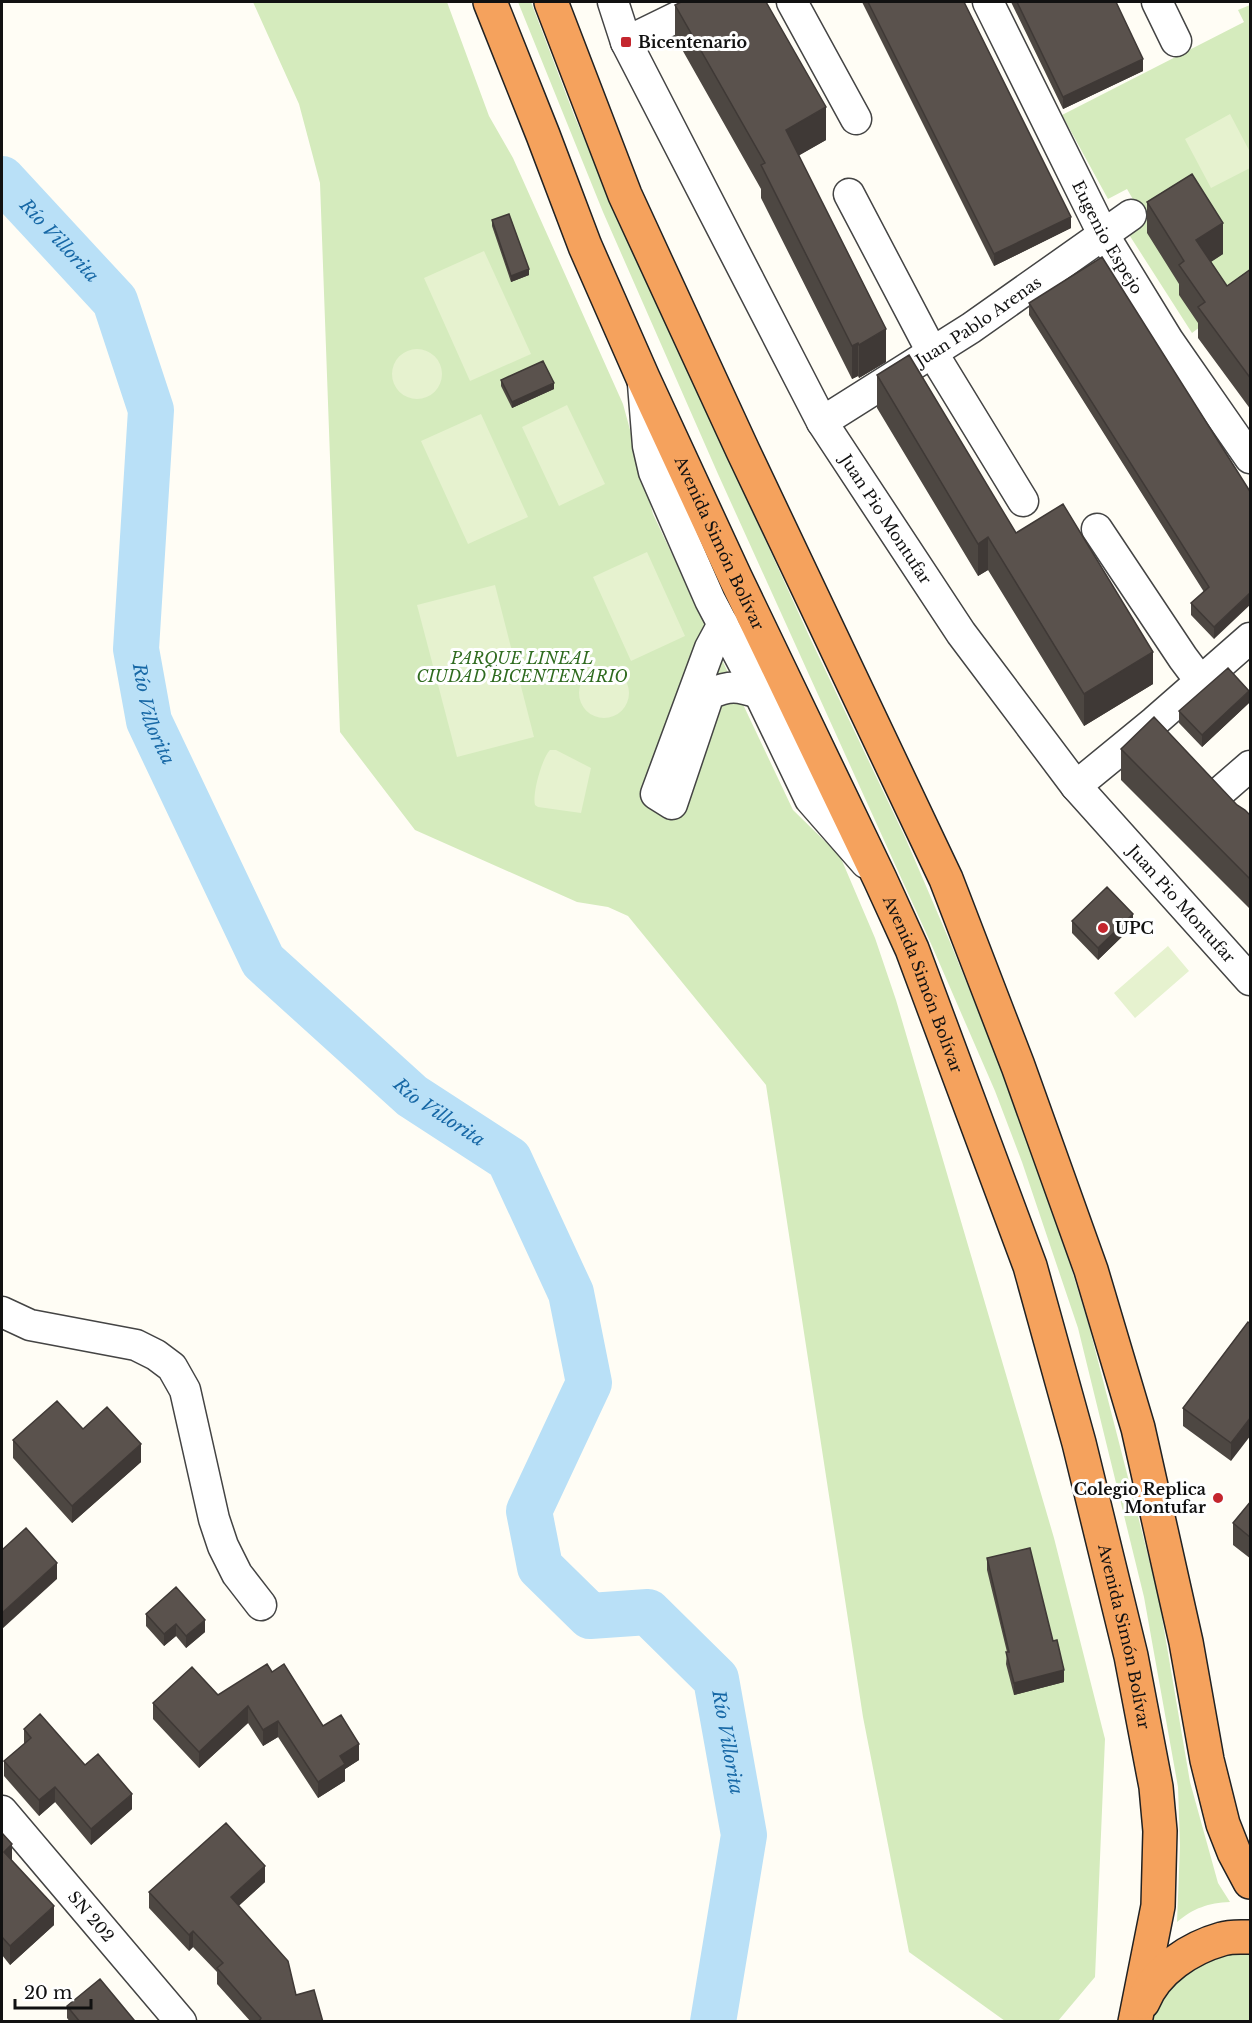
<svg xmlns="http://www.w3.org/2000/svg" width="1252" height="2023" viewBox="0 0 1252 2023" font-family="'Libre Baskerville',serif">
<rect width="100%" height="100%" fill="#fffdf5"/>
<path fill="#d5ebbd" d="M253,2H447L489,116L513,158L623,404L653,514L793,810L840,856L875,938L896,1000L1054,1538L1105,1739L1095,1977L1058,2021H1005L909,1952L863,1717L766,1085L628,916L608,907L577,902L415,830L340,732L320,183L299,104Z
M518,2H531L574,115L616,213L810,638L905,837L950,942L1009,1087L1062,1238L1089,1326L1158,1594L1190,1782L1218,1883L1230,1902C1208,1903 1194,1908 1177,1922L1180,1846L1178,1787L1144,1597L1078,1328L1022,1162L995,1091L932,946L718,474L603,212Z
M1250,5V289L1192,333L1128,233L1146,222L1127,189L1108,199L1062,115L1244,22L1238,10Z
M1239,1950L1250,1951V2021L1150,2022C1159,1995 1180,1970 1206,1959C1216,1955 1228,1953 1239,1950Z"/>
<path fill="#e6f2cf" d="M1230,114L1250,152V168L1211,188L1185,139Z
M484,251L531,354L470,381L424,278Z
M392 374a25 25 0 1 1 50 0a25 25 0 1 1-50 0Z
M567,405L605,484L559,506L522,427Z
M481,414L528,517L468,544L421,441Z
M647,552L685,636L631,661L593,577Z
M495,585L534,737L457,757L417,605Z
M579 693a25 25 0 1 1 50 0a25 25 0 1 1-50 0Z
M550,750H556L591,768L581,813L538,807L535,805C532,794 542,758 550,750Z
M1168,946L1189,971L1135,1018L1114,993Z"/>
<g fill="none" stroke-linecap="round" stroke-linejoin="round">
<path stroke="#b9e0f7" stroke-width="46" id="s1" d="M2,179L115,301L151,410L136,649L149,721L263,961L412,1096L509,1159L571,1293L589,1383L529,1511L540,1567L590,1616L648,1612L716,1679L744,1835L713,2022"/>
<defs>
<g id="minor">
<path id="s2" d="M613,2L626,42L822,422L961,633L1076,786L1250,980"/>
<path d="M792,2L856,119"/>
<path id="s3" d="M988,2L1103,234L1168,340L1250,458"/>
<path d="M1157,2L1176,41"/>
<path d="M626,42L708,2"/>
<path d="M849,194L932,352L1023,501"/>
<path d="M643,384L648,446L654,472L710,600L759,693L810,799L866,863"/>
<path id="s4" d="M822,422L971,328L1131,215"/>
<path d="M1097,529L1183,658L1201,682"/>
<path d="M723,624L710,648L656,794L672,804L709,694C730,685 737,686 759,693"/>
<path d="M1076,786L1154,722L1250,638"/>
<path d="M1220,792L1250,766"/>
<path d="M2,1312L30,1325L136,1345L156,1355L172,1367L185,1390L214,1519L223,1546L237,1574L261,1605"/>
<path id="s5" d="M2,1811L181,2022"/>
</g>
<g id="highway">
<path id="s6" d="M490,2L543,135L585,246L643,378L735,577L880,879L912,949L1030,1266L1079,1443L1131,1656L1156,1787L1160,1831L1158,1906L1135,2022"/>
<path d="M551,2L625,195L743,451L946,879L1018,1066L1091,1270L1138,1428L1186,1642L1207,1760L1223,1824L1234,1852L1250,1882"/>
<path d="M1143,2002C1156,1970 1190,1948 1222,1939C1231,1936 1241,1937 1250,1937"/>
</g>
</defs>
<use href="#minor" stroke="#444" stroke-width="33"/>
<use href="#highway" stroke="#222" stroke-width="36"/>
<use href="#minor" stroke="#fff" stroke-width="30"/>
<use href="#highway" stroke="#f5a25d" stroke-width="33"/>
</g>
<path fill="#4d4742" d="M862,2H964L1071,228L994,266Z
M1011,2H1116L1143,71L1063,109Z
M675,5L826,140L799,155L886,362L859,378L858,376L852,379L761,198V189L675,37Z
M1147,202L1223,254L1211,262L1227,286L1251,269V410L1198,338V323L1179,295V284L1147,233Z
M492,220L529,275L511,282L492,226Z
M1029,303L1251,493L1214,639L1191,615V603L1204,592L1029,315Z
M877,375L1016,533L1153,684L1084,726L988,570L978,576L877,408Z
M501,380L554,389L512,408L501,386Z
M1249,703L1202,747L1179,723V711Z
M1121,749L1237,805L1251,816V910L1121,780Z
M1072,921L1133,926L1098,960L1072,933Z
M1248,1322L1231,1461L1183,1426V1408Z
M83,1429L141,1462L72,1523L13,1458V1440Z
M1251,1501V1559L1233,1545V1523Z
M987,1558L1053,1641L1064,1682L1014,1695L1006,1664L1007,1652L987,1570Z
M146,1614L205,1632L186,1648L176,1636L164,1646L146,1626Z
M218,1695L323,1726L359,1760L345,1769V1781L318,1798L278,1737L263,1746L248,1723L199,1768L153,1719V1703Z
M24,1729L85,1765L132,1809L91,1845L55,1802L39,1816L4,1776V1761L24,1744Z
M2,1833L12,1861L54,1925L10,1965L2,1955Z
M265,1882L238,1906L296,1995L323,2022H251L217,1984V1972L193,1947L189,1951L149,1908V1892Z
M67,2006L134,2022H70L67,2018Z"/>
<path fill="#3f3936" d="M1143,59V71L1063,109V97Z
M826,107V140L786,163V130Z
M1071,217V228L994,266V254Z
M1223,223V254L1196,271V240Z
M529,269V275L511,282V276Z
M886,329V362L859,378V345Z
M858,343V376L852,379V346Z
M554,383V389L512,408V402Z
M988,537V570L978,576V544Z
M1251,592V604L1214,639V627Z
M1153,652V684L1084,726V694Z
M1249,691V703L1202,747V735Z
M1133,914V926L1098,960V948Z
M1251,1417V1435L1231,1461V1443Z
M141,1444V1462L72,1523V1506Z
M57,1563V1579L2,1629V1613Z
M205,1620V1632L186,1648V1636Z
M176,1624V1636L164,1646V1634Z
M1064,1670V1682L1014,1695V1683Z
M248,1706V1723L199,1768V1752Z
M278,1721V1737L263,1746V1730Z
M359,1744V1760L345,1769V1781L318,1798V1782L340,1756Z
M55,1787V1802L39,1816V1800Z
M132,1794V1809L91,1845V1829Z
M12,1844V1863L4,1852Z
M265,1866V1882L231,1913V1897Z
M54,1906V1925L10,1965V1946Z
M193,1931V1947L189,1951V1935Z"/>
<path fill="#5a524d" stroke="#3f3936" stroke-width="1.5" d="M681,2H766L826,107L786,130L886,329L859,345L858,343L852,346L761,165L765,163L675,5Z
M868,2H964L1071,217L994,254Z
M1017,2H1116L1143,59L1063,97Z
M1192,174L1223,223L1196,240L1227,286L1251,269V379L1198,307L1205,302L1179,265L1184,261L1147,202Z
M509,214L529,269L511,276L492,220Z
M1102,257L1251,493V592L1214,627L1191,603L1209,587L1029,303Z
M909,355L1016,533L1063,504L1153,652L1084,694L988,537L978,544L877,375Z
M543,361L554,383L512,402L501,380Z
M1228,668L1249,691L1202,735L1179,711Z
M1154,717L1237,805L1245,810L1251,816V880L1121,749Z
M1107,887L1133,914L1098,948L1072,921Z
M1248,1322L1251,1324V1417L1231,1443L1183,1408Z
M57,1401L83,1429L107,1407L141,1444L72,1506L13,1440Z
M1251,1501V1538L1233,1523Z
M26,1528L57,1563L2,1613V1550Z
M1030,1548L1053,1641L1057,1640L1064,1670L1014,1683L1006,1652H1009L987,1558Z
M176,1587L205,1620L186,1636L176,1624L164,1634L146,1614Z
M267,1664L272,1672L284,1664L323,1726L341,1715L359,1744L340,1756L345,1764L318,1782L278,1721L263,1730L248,1706L199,1752L153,1703L192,1667L218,1695Z
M40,1714L85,1765L98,1754L132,1794L91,1829L55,1787L39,1800L4,1761L31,1738L24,1729Z
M226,1823L265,1866L231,1897L288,1961L296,1995L314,1990L323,2022H259L261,2018L217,1968L223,1963L193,1931L189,1935L149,1892Z
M2,1833L12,1844L4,1852L54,1906L10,1946L2,1937Z
M100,1979L134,2020L132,2022H80L67,2006Z"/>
<g fill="#c4262e" stroke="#fff" stroke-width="2">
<rect x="620" y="36" width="12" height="12" rx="3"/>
<circle cx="1103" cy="928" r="6"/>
<circle cx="1218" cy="1498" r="6"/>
</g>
<g text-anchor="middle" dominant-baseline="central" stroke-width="6" stroke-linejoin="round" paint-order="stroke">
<g font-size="16" font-weight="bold" fill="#111" stroke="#fff" text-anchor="start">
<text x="638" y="42">Bicentenario</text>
<text x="1115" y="928">UPC</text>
<text x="1206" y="1489" text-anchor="end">Colegio Replica<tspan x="1206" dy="18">Montufar</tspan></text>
</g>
<g font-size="16" fill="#111" stroke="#fff">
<text stroke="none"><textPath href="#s3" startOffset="264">Eugenio Espejo</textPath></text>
<text stroke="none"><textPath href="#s4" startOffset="186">Juan Pablo Arenas</textPath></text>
<text stroke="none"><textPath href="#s2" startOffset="586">Juan Pio Montufar</textPath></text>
<text stroke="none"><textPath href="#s6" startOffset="588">Avenida Simón Bolívar</textPath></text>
<text stroke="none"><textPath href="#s2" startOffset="1072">Juan Pio Montufar</textPath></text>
<text stroke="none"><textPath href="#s6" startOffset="1074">Avenida Simón Bolívar</textPath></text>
<text stroke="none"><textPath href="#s6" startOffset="1758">Avenida Simón Bolívar</textPath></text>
<text stroke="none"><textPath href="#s5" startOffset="138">SN 202</textPath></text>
</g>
<g font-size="16" font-style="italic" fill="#2f6b1f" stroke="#fff">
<text x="522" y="658">PARQUE LINEAL<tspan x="522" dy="18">CIUDAD BICENTENARIO</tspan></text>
</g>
<g font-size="18" font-style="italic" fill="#1768a6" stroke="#fff">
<text stroke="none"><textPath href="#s1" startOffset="84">Río Villorita</textPath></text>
<text stroke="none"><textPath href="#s1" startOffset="588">Río Villorita</textPath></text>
<text stroke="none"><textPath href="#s1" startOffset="1092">Río Villorita</textPath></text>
<text stroke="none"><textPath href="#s1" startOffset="1902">Río Villorita</textPath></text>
</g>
</g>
<rect width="1252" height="2023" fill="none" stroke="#111111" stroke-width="6"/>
<path d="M15 1999v9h76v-9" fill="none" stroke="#111111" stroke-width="3"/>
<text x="24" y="1999" font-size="18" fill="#111111" stroke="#ffffff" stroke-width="4.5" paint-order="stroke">20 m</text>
</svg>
